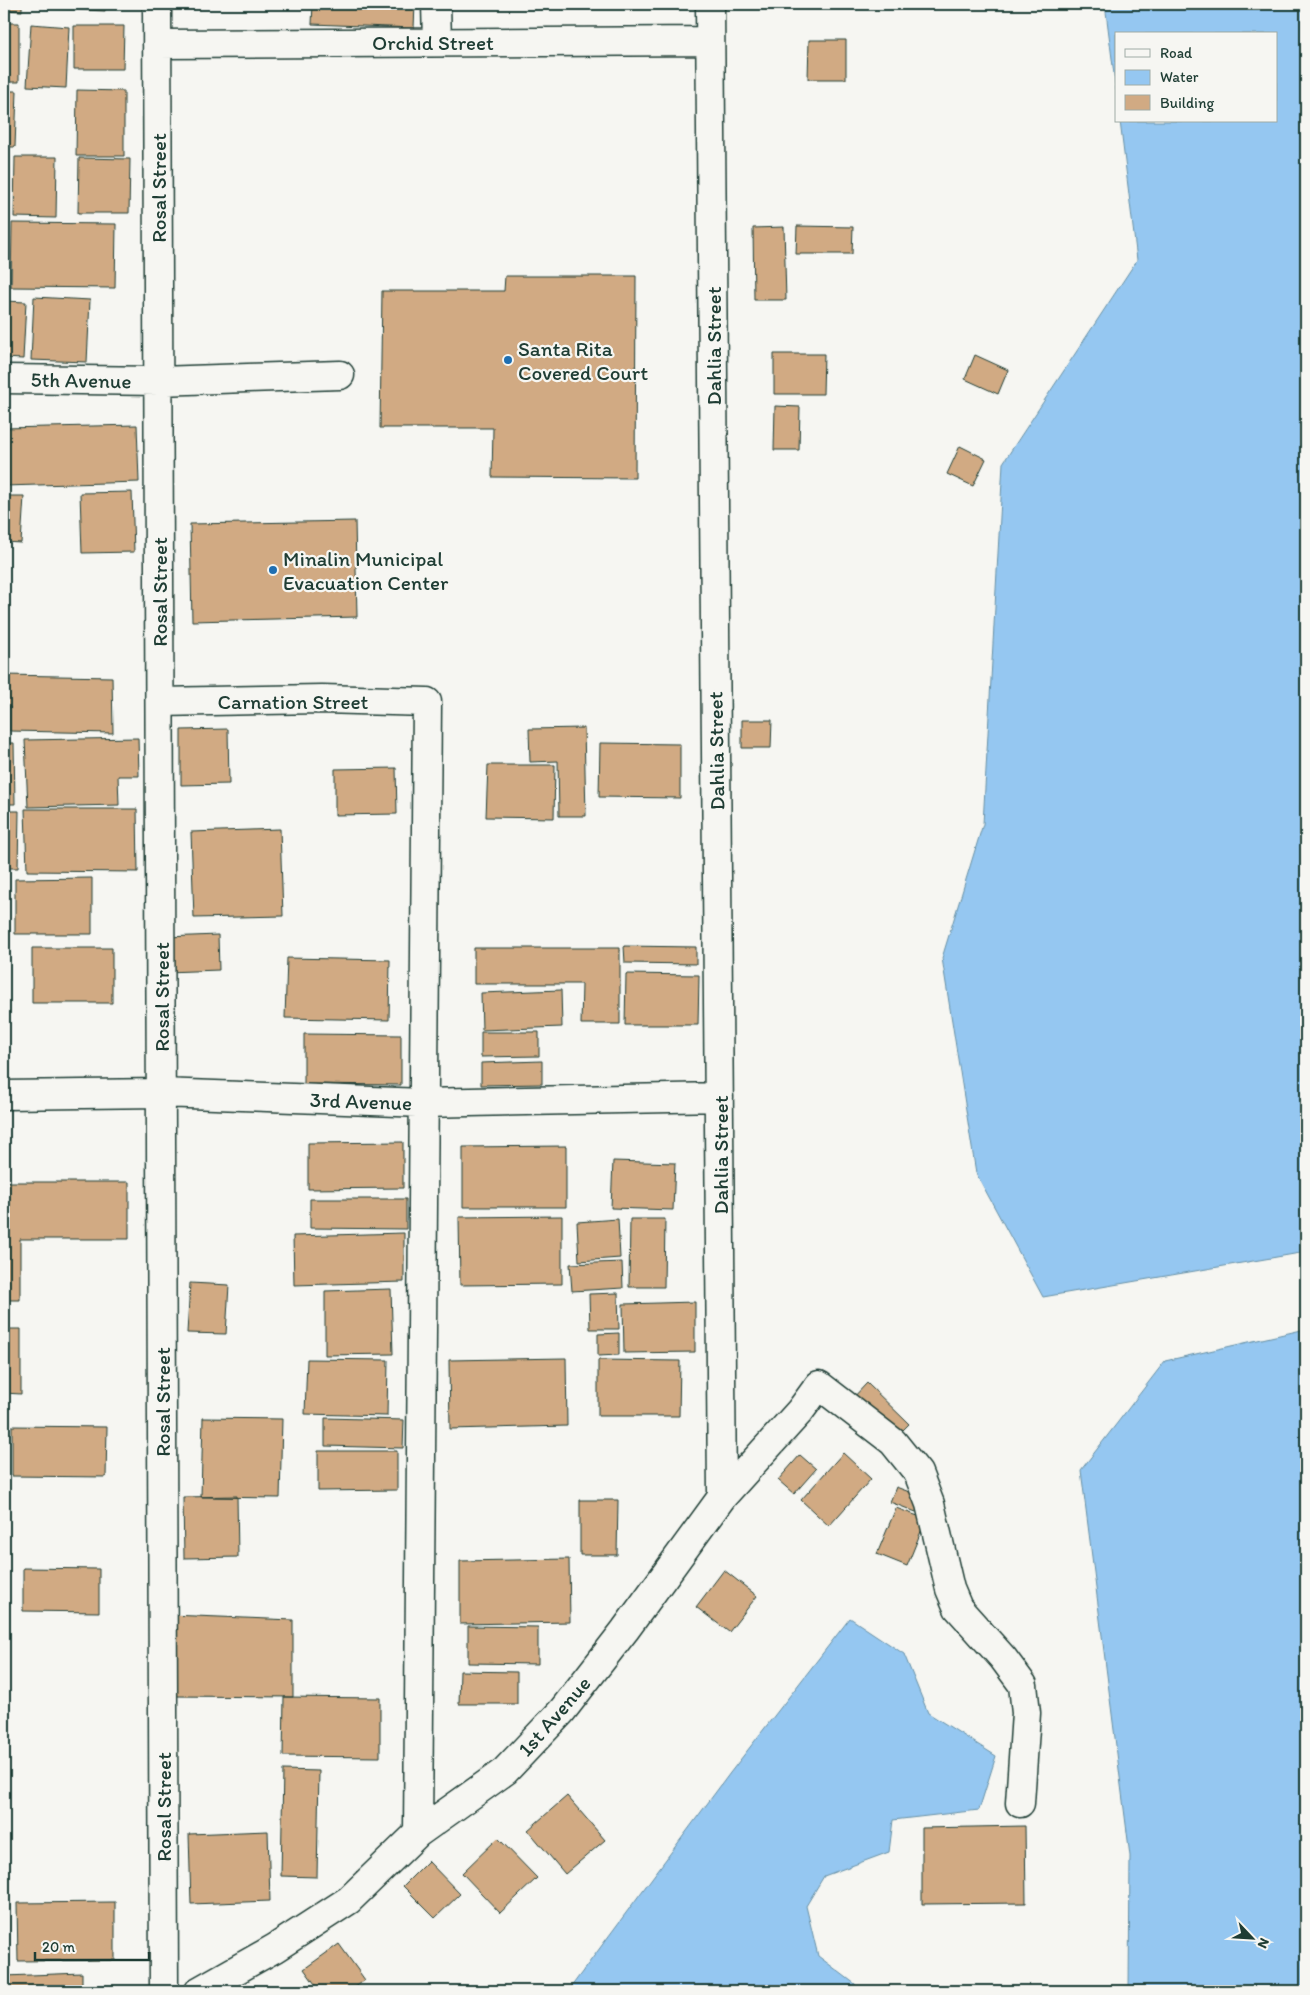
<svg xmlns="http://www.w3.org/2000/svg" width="1310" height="1995" viewBox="0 0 1310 1995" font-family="Itim,sans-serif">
<rect width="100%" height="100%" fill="#f6f6f2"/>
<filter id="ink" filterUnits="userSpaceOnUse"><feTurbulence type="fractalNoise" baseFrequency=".02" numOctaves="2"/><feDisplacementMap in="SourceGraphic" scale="10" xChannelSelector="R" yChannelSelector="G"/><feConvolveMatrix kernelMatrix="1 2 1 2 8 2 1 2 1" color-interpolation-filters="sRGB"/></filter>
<g filter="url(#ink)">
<path fill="#95c7f1" stroke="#6690a5" d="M1105,4H1306V1252L1043,1297L976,1173L942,958L983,824L1003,463L1137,260L1120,121H1276V34H1116V90Z
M1306,1329V1991H1129L1130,1856L1081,1470L1165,1361Z
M850,1618L904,1654L928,1713L996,1756L979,1810L893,1820L889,1852L824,1876L806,1906L818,1956L855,1984L857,1991H568L730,1773Z"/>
<path fill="#d1aa83" stroke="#1f3d34" d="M4,4H22V11L4,10Z
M44,4H106L105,11L44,8Z
M313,4H415L414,28L312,24Z
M4,23H19V82H4Z
M31,24L69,27L66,88L27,86Z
M74,26H124L123,69H74Z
M809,40H846V79H808Z
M77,90L124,91V156H76Z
M4,91H17L15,147H4Z
M15,157H57L56,218L14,217Z
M79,158L130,159L129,213H78Z
M12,223L116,224L115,288L11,287Z
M797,226L853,227L852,254H796Z
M784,227L786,300H754L753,228Z
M505,276H636L635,478L492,477L493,428H380L382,291H504Z
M34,297L90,300L87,362L31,360Z
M4,301L26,302L23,359L4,358Z
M774,354H824L823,394H774Z
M975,355L1008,370L998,394L965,379Z
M775,406L800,407L799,450H774Z
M137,425L139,482L4,486V428Z
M960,446L986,459L973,486L947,474Z
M132,492L134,552L82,553L80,493Z
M4,496H24L21,543L4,542Z
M355,521L357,617L192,621L190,524Z
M4,675L112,677L113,733L10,731V707H4Z
M742,720H772L771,748H742Z
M584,728L586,816H559L558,761L530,762L529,729Z
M228,729L229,784L181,785V730Z
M138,738L139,776H118L119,805L28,807L25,740Z
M4,743H14L15,804H4Z
M600,743L680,744V798L599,797Z
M488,765H555L554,818L486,817Z
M396,768L397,814L335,815V769Z
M25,809H137L138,872L27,871Z
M4,811H19L18,868H4Z
M280,829L283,916L194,918L191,832Z
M92,878V934H15V879Z
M218,935L219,970L167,972L166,937Z
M624,946L696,947V964L625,963Z
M32,948H112V1003H32Z
M474,948H620V1024H581L582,984H474Z
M287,958L390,960L389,1020L285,1018Z
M626,974L699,975L698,1025H625Z
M561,990L562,1027L482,1030L481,993Z
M481,1032H539V1056L481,1057Z
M304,1034L401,1035V1085L304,1084Z
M542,1061V1084L481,1085V1063Z
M403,1142V1188L308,1189V1143Z
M566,1146V1207H463V1147Z
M613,1161L675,1163L673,1210L611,1208Z
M4,1182H129V1239H20V1300H4Z
M310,1199H406V1229L310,1228Z
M562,1216V1284L460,1285L459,1217Z
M618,1219L620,1258L579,1261L577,1222Z
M630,1219H665L664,1287H629Z
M404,1233V1282L294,1285L293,1236Z
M622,1262L623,1288L572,1291L570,1264Z
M190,1283L229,1285L226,1334L187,1333Z
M391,1289L393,1354L325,1355V1291Z
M618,1293L619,1329H590L589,1294Z
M695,1302V1352L624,1353L623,1304Z
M4,1329H21V1394L4,1393Z
M619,1333V1355L598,1356V1334Z
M566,1358L567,1426L450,1429L449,1360Z
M307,1359L388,1360L387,1416L305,1414Z
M598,1360L680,1361L679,1416H598Z
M867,1383L909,1424L893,1440L851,1400Z
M203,1418L282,1419L280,1498L201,1497Z
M325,1418L404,1420L403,1448L325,1446Z
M12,1426L107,1427L106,1477L12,1476Z
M318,1451H397V1490L318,1491Z
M843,1453L871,1479L829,1526L801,1500Z
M800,1455L816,1469L794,1494L778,1480Z
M896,1487L923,1497L916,1512L890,1502Z
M237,1496L238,1557L184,1558L183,1497Z
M580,1500H618L617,1555H580Z
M896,1508L926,1519L907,1566L877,1554Z
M569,1559L570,1622L460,1624V1561Z
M23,1568L99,1569V1612L23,1611Z
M724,1570L757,1596L729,1632L696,1607Z
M170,1615L293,1620V1697L173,1696Z
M468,1626L538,1627V1664L468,1663Z
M460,1671L517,1672V1704H459Z
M284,1697L380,1698V1757L283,1756Z
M283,1770L319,1771L317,1877L281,1876Z
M567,1796L605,1840L565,1874L528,1830Z
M1025,1826L1026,1903L922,1904V1828Z
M268,1831L270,1901L191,1904L189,1834Z
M498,1838L537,1878L500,1913L462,1873Z
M428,1861L460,1894L435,1918L403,1886Z
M115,1902V1960L18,1961L17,1903Z
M339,1944L365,1980L350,1991H320L304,1969Z
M82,1973V1991H6L5,1976Z"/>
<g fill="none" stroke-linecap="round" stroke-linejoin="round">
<defs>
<path id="minor" d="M157,4L164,1991
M436,4L437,42
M710,4L722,1497
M157,44L710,41
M4,379L159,381L340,375
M160,702L322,699L427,702L418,1833
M4,1095L161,1093L423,1103L719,1097
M199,1991L275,1948L349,1900L418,1833L505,1771L562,1711L625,1630L722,1497L800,1411L819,1385L893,1442L918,1473L930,1504L950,1589L958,1608L1003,1658L1023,1685L1026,1713L1020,1803"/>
</defs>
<use href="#minor" stroke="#1f3d34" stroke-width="31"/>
<use href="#minor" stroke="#f6f6f2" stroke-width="28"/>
</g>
</g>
<g fill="#1f6fb2" stroke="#f6f6f2" stroke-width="2">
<circle cx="508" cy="360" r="5"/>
<circle cx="273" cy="570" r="5"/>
</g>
<g text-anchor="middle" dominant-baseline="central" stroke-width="4.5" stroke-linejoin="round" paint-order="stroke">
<g font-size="21" fill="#1f3d34" stroke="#f6f6f2">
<text x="433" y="42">Orchid Street</text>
<text transform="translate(158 188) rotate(-90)">Rosal Street</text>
<text transform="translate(713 346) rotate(-90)">Dahlia Street</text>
<text transform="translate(81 380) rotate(1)">5th Avenue</text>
<text transform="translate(159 592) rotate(-90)">Rosal Street</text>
<text x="293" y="701">Carnation Street</text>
<text transform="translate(716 751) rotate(-91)">Dahlia Street</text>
<text transform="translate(161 997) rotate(-90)">Rosal Street</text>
<text transform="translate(361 1101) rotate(2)">3rd Avenue</text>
<text transform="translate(720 1155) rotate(-90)">Dahlia Street</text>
<text transform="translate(162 1402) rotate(-90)">Rosal Street</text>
<text transform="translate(554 1716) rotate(-49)">1st Avenue</text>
<text transform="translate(163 1807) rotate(-90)">Rosal Street</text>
</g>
<g font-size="21" fill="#1f3d34" stroke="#f6f6f2" text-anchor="start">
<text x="518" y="348">Santa Rita<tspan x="518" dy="24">Covered Court</tspan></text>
<text x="283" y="558">Minalin Municipal<tspan x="283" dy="24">Evacuation Center</tspan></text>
</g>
</g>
<rect width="1310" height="1995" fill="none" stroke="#f6f6f2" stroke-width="20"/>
<rect x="10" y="10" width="1290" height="1975" fill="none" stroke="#1f3d34" stroke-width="2" filter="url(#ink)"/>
<rect x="1115" y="32" width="162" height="90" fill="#f6f6f2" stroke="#a0aca6"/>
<rect x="1125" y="49" width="25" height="8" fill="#f6f6f2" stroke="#a0aca6"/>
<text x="1160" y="58" font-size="15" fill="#1f3d34">Road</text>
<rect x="1125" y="70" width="25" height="15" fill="#95c7f1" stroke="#a0aca6"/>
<text x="1160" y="82" font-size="15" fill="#1f3d34">Water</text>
<rect x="1125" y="95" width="25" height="15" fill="#d1aa83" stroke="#a0aca6"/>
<text x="1160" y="108" font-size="15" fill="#1f3d34">Building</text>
<g transform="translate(1252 1938) rotate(115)" stroke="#f6f6f2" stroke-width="4" paint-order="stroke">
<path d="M0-4L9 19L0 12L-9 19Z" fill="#1f3d34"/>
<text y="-8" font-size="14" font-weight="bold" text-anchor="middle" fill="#1f3d34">N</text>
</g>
<path d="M35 1952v8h114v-8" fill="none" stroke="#1f3d34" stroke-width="2.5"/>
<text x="42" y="1952" font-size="15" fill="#1f3d34" stroke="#f6f6f2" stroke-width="4" paint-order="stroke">20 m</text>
</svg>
